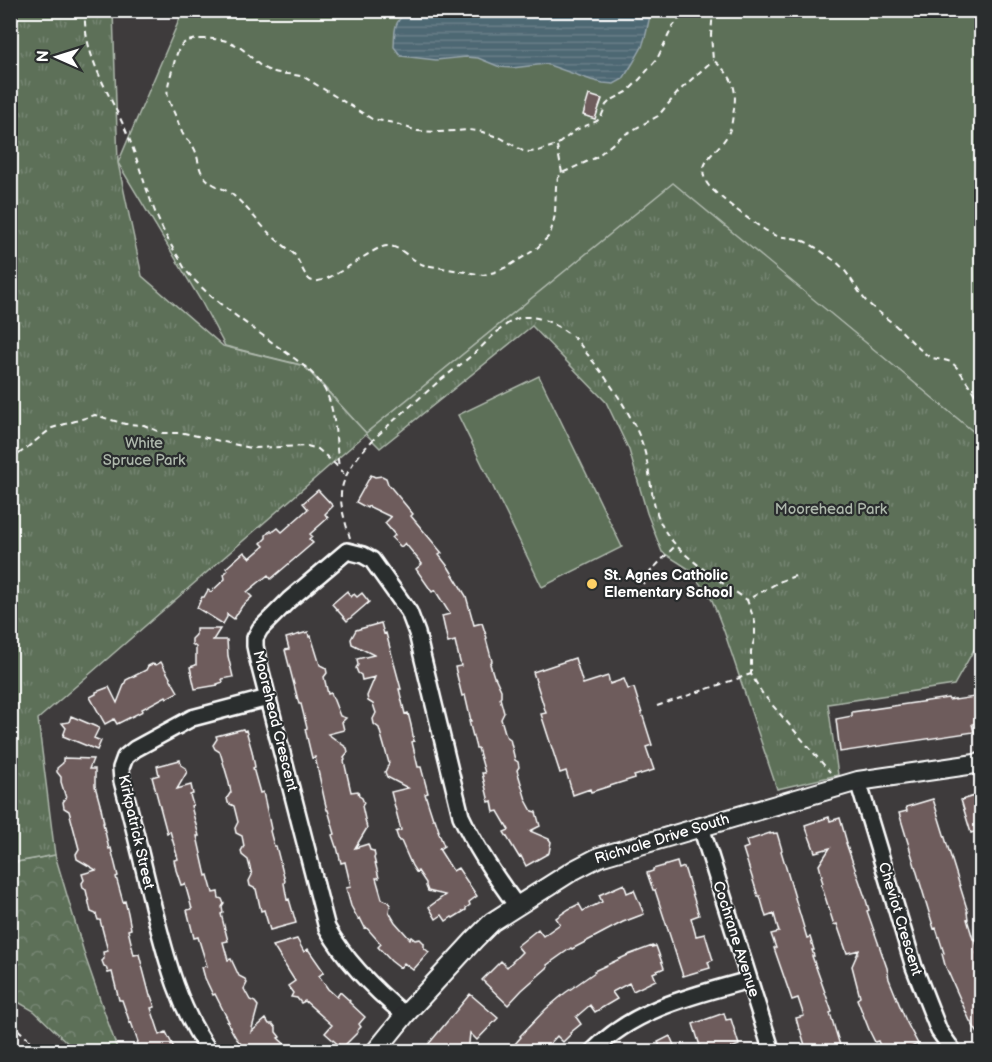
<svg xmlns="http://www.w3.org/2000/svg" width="992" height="1062" viewBox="0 0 992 1062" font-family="'Balsamiq Sans',sans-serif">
<defs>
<pattern id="forest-crowns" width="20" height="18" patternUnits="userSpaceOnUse" patternTransform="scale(1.5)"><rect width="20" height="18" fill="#5d7059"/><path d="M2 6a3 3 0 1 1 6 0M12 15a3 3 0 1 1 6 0" fill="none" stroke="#758572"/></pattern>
<pattern id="park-tufts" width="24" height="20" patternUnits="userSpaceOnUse" patternTransform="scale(1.5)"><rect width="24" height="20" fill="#5d7059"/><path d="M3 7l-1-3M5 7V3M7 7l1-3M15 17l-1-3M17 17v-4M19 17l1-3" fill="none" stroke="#758572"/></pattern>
<pattern id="water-rules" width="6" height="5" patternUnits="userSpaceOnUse" patternTransform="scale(1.5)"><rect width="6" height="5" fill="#4e6873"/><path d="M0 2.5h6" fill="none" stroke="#697f88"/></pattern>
</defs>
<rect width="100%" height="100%" fill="#3e3b3c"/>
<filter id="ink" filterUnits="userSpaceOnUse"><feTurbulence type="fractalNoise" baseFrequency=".0167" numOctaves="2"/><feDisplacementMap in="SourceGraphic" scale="12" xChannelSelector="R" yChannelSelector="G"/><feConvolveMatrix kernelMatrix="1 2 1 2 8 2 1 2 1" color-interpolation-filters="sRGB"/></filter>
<g filter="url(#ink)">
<path fill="#5d7059" stroke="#aeb8ac" stroke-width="1.5" d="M183,11H981V438L673,184L366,433L305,366L225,346L201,301L118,163Z
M539,376L622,547L542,587L458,415Z"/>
<path fill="url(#forest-crowns)" stroke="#aeb8ac" stroke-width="1.5" d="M55,855L86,959L118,1051H76L34,1011L11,998V863Z"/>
<path fill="url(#park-tufts)" stroke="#aeb8ac" stroke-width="1.5" d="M11,10L113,11L118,163L142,276L223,346L304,366L366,433L673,183L981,438V637L954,685L828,704L838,775L777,789L724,631L712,600L689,569L662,552L647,513L629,450L606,402L532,326L380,448L366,434L38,719L55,855L11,863Z"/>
<path fill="url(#water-rules)" stroke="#95a4ab" stroke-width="1.5" d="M407,10H651V11L646,34L642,47L633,63L623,79L614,84L603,83L591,80L546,64L512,68L500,67L478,58L466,57L436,60L401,56L394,47C395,28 393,25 407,10Z"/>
<path fill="#6e5b5b" stroke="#fff" stroke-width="1.5" d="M589,95L602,99L595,119L583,115Z
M371,475L375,477L382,476L386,478L388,484L413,514L411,516L442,553L439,555L449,568L466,596L474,625L482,623L487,638L486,639L492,661L490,664L494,677H495L501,690V697L500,698L504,713L501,719L506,736L510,739L515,760L518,762L519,767L517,770L526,800L532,811L536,812L540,826L530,831L549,839L551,842L549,853L526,866L521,856L519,857L504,832L509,830L498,811L494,812L492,801L489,802L482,773H485L478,748H476L469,721H471L465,695L462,696L455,667L461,666L455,641L448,643L442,616L450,614L435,590L432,592L416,569L422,564L405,543L401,547L392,538L395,535L385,523L391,517L368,506L367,508L356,502Z
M318,490L333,506L325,514L328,518L310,534L312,536L309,539L313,543L271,579L268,575L247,592L252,597L242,606L234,619L227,614V617L223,624L197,608L202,597H204L208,590L211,592L225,579L224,574L228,570L226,568L244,552L250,558L264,546L261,543L266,538V535L270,531H274L278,528L282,532L308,509L303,503Z
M347,591L351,597L354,594L357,597L362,593L369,602L347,621L332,604Z
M381,623L384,634L386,633L401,689H399L405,714L408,713L411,725L414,741L412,742L418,767H421L428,793L425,794L433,819H435L439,831H438L444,846L439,849L453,871L458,868L477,896L469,902L470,905L466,908V910L453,918L452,917L446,921L442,915L436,919L429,907L445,895L428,891L426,886V883L418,871L416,872L412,866L401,841H399L396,832L401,830L391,792L408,788L387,777L385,772L389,763L379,728L374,724L373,719L376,713L373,704L368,701L367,696L375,677L362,680L361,675L358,673L356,668L358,665L357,659L374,655L352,644L351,639L356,630Z
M196,629H220L213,640H227L228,656L233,677L222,679L223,682L217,684L218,685L195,689L190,667L196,665V647L192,644V639L196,635Z
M308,632L309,637L311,636L320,665L326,668L327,673L324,677L328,694L331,693L340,716L346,718L342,722L344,730L328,734L347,748L348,752L344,757L345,760L344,761L351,792L358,791L359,796L362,798L364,803L362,806L367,828L355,848L368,844L370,850L374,851L375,856L374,858L379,878H376L382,899L389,902L390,905L389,912L395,922L410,939L411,937L415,940L420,939L424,943V948L429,952L413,970L404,963L400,968L391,961L378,947L381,944L366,927L365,928L360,918L358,919L351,906L346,888L351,887L345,862L341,863L337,847H336L332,835L335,834L328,810H327L325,802L315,757L312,758L305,729L307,728L301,704H299L285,650L289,649L286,638Z
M575,658L583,684L608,676L610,684L624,679L628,689L634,688L652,745L646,747L654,770L634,776L635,778L591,792L590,789L573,795L566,771L560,773L541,714L546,713L533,672Z
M161,662L178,692L167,698L166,696L142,709L143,711L117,724L114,719L105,724L90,697L96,694V692L109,687L117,703L126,680L146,670L148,666L152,664L156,665Z
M981,696V719L976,720L977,723L972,724L974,732L840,752L836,719L852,716V712L948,698L949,700L955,699V700Z
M71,716L99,728L94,738L101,741L97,750L63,736L66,728L62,723L69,722Z
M243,729L244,731L246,730L252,751L255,767L253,768L260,793L263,792L271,829L270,831L274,846H276L285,881L284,883L287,900L289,899L296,923L270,930L264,910L261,911L256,889L250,886L249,881L252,875L248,860L242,855L241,851L244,846L242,836L236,833L235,828L238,822L234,806L228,803L227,798L231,792L228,779L220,752L215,749L213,745L217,739L216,736Z
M63,758L93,759L89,769H95V786L101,808L104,823H103L109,849L111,848L118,876L116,877L123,902L125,901L128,913L131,929L128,930L134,955L139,954L150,996H151L155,1007L151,1008L160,1035L166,1032L176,1052H162L159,1048L152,1052L142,1051L137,1043L138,1042L131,1022L130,1023L122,1000H119L112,972L108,973L106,967L104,966L102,961L104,959L103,952L108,951L100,920H98L96,914L91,912L86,890L83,888L82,883L84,880L82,874L96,870L77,859L76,854L79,849L69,811L64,808L63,802L66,798L61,782V777L57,772V768L63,763Z
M180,760L181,765L186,768L187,772L177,789L191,785L193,794L190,795L193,805L191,806L199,836H197L206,876L208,875L213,893L218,892L219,898L222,899L224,904L222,907L223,913L221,914L228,941L223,942L228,960L231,959L239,976L245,979L247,983L244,989L250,1000L255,1002L258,1006L251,1032L266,1019L269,1024H273L276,1028V1032L280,1037L278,1038L293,1052H254L250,1046L246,1050L236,1038L227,1022H229L215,994L213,995L205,978L202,967L207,966L198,937L194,938L187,910L192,909L185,884L181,885L176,870L174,860L178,859L170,831L167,833L152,777L159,775L157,766Z
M981,794V830L971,833L961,800Z
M933,799L968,912H967L968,919H967L973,939H975L979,953H977L981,965V1038L970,1021L961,1001L945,965L942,954L944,953L936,928L934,929L899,813L907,811L906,807Z
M829,817L830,821L840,818L847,843H846L866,900L869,910L867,911L887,968L889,979L906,1021L918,1044L909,1048L910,1052H883L878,1041L875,1042L870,1032L857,999L860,997L852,966L859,950L847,953L837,924L834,925L821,884L823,883L821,877L822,876L819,865L830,848L815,852L805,825Z
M770,833V834L777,833L782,850L781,851L807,938L810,937L814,950H812L814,956H812L832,1012L830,1013L842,1052H807L800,1029H799L796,1018L804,1016L798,998L792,1000L774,948H776L771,934L779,932L774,914L766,917L760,896H758L743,849L748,847L746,841Z
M677,862L679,869L684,867L699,915L691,918L696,936L705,934L713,960L708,962L710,968L683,976L655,890H653L647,873L653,871V869Z
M624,884L627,893L634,890L644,914L623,922L572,949L571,948L547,965L548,967L522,990L508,1005L482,980L501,961L507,967L522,952L517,946L538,929L543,936L560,924L556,918L569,909L579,904L583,911L602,902L599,895Z
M297,939L304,952L308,949L324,972L319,976L328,989L337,997L340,992L350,1001L349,1002L365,1017L359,1024L361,1027L357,1031L358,1032L342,1048L325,1033L332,1025L305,1001L301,1003L297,998L291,997L293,993L288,986L295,981L273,946Z
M652,946V947L656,946L664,968L653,973L656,980L633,991L629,983L612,992L617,999L595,1012L590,1005L576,1017L581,1024L570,1033L571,1034L563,1042L557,1036L542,1052H508L521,1037L520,1036L546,1009L565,993L595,972L594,971L628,955Z
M470,994L498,1018L477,1040L470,1033L468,1052H422Z
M724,1013L726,1020L731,1019L739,1045L731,1048L732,1052H702L693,1024Z
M670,1036L677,1052H663L658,1042Z"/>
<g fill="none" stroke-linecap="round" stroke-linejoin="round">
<defs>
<path id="minor" d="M858,781L914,967L939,1031L954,1052
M701,827L772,1052
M405,1015C377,992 345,960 327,928L258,660L255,646V638L260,629L289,600L347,551L363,555L372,560L409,612L417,633L422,655L461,816C476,848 496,878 517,906
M210,1052C178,1008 166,957 153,906C143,864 133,822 122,781L121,768L125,757L135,749L192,718L268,698
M592,1052C633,1009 694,995 749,980"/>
<path id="tertiary" d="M375,1052L405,1015L474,940L492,922L574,870L599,857L858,781L982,763"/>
</defs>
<use href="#minor" stroke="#fff" stroke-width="20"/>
<use href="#tertiary" stroke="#fff" stroke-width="22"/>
<path stroke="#fff" stroke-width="2" stroke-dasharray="6 4.5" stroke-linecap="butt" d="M85,10C82,60 116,101 132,146C146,185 154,219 177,255C181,261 184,269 189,274C213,302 248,324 277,346C295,359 316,372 326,392C336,412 336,446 339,468
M691,10L679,19L673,26L657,59L640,79L627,92L610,101L606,105L601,117L597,121L576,130L557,145L538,151L530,152L523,151L501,138L479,131L468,130L439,132L417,131L394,123L372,119L304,77C291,73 276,75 264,68C258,65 252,58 247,53C235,42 222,38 205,39C180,39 179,45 173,67C165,95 165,93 177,119C179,125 181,131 184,136C188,141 193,145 195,150C199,159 198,169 204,176C211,186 225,188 234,196C247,207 257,221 269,233C276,240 285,246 293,253C299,259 304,276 310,280C327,289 372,245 388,246C400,246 412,261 424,265L483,275L495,272L509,266L536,249L548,237L551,231L555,215L556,186L558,178L562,173L595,158L622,136L658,116L680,90L713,60
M713,10L711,35L713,60C734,77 738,88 733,115C732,122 731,129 727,136C718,152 692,164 709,186C717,196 762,230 774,235C780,237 786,237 792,238C807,240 820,250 832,259C848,269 854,287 866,301C875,310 887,318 897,327C907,336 916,347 927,355C934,361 945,358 952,363C960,368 974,395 982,404
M557,146L562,173
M10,461L52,428L95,415L125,424L144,425L162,433H184L251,448L307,446L318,449L336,465L346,477
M350,538C346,524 340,507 341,493C345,465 370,442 390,424C406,410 422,396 438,382C451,372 464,362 477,351C488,341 505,322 519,318C537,313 560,326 573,337C579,342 583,349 588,355C608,380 631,412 642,443C652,471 649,505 665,531C680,556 723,583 747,600
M795,576L781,581L747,600L755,622V637L751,651V674L762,693L830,772
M643,584L650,572L676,545
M657,706L751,674
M10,1022L42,1052"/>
<use href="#minor" stroke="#2a2d2e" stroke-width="15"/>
<use href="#tertiary" stroke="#2a2d2e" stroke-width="18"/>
</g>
</g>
<circle fill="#ffd166" stroke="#2a2d2e" stroke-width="2" cx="592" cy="584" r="6"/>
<g text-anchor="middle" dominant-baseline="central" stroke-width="4.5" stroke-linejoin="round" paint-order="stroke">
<g font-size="15" fill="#aeb8ac" stroke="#2a2d2e">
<text x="144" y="443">White<tspan x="144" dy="17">Spruce Park</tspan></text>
<text x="831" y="509">Moorehead Park</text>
</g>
<g font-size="15" font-weight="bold" fill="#fff" stroke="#2a2d2e" text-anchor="start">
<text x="604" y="575">St. Agnes Catholic<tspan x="604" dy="17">Elementary School</tspan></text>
</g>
<g font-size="15" fill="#fff" stroke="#2a2d2e">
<text transform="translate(275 721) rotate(76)">Moorehead Crescent</text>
<text transform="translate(136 832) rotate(77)">Kirkpatrick Street</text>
<text transform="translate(662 839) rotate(-17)">Richvale Drive South</text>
<text transform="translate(900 919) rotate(73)">Cheviot Crescent</text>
<text transform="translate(736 939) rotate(72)">Cochrane Avenue</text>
</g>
</g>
<rect width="992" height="1062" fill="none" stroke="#2a2d2e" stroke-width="36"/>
<rect x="18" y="18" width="956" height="1026" fill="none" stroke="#fff" stroke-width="2" filter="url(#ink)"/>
<g transform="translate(57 57) rotate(273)" stroke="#2a2d2e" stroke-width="4.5" paint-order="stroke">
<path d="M0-4.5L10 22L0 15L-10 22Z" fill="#ffffff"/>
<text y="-9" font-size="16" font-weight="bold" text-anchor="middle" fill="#ffffff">N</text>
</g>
</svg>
